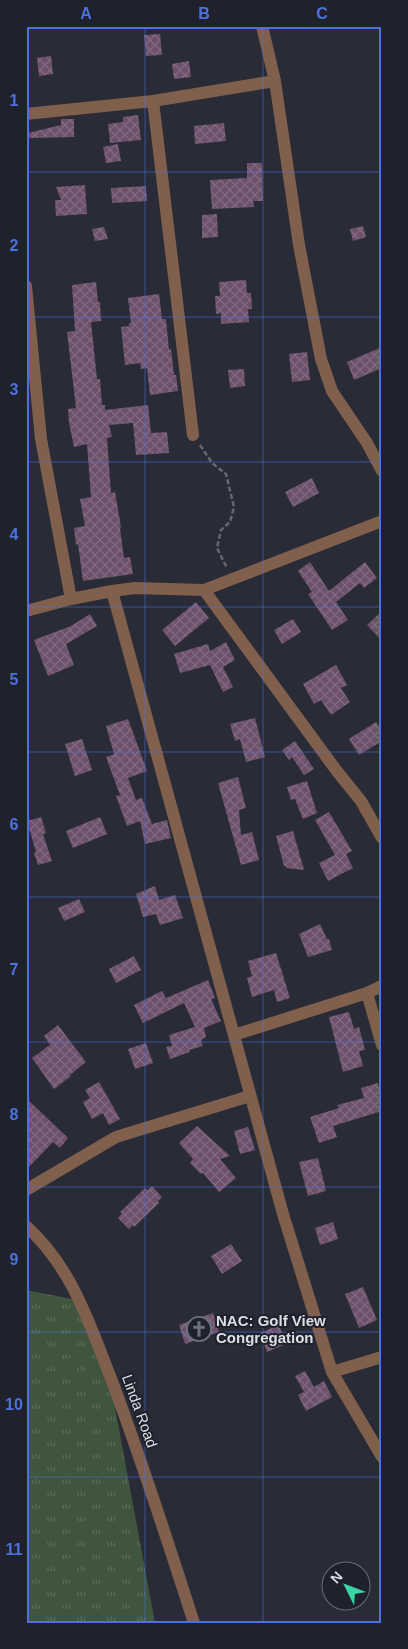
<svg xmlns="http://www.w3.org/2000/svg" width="408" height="1649" viewBox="0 0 408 1649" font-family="Arial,sans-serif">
<defs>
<pattern id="grass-tufts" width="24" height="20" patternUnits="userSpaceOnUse" patternTransform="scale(1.25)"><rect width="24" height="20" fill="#3f553d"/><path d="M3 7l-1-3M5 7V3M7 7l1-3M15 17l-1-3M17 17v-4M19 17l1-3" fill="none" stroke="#5a6d59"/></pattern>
<pattern id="building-cross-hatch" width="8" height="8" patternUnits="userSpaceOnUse" patternTransform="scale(1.25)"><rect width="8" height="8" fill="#6d506b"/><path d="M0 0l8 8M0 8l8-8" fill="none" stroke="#816980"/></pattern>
</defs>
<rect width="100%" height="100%" fill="#292b36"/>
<path fill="url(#grass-tufts)" d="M26,1290L72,1299L107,1364L155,1623H26Z"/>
<path fill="url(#building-cross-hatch)" d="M160,34L162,55L146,56L144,35Z
M51,56L53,74L39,76L37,58Z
M189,61L191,77L174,79L172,64Z
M138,115L141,140L110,143L108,124L123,122V117Z
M61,119H74V137L29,138L28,133L61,125Z
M224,123L226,141L195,144L194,126Z
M118,144L121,161L106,163L103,147Z
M247,163H262L263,201H253L254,207L212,209L210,180L247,178Z
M85,185L87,214L56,216L55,200H61L56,187Z
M146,186L147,201L112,203L111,188Z
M217,214L218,237L202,238V215Z
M363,226L366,237L353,241L350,229Z
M104,227L108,239L95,241L92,229Z
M246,280L247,293H251L252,309H248L249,322L221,324V313L216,314L215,296H220L219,282Z
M96,282L98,302H100L101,321L91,322L97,379H100L102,405H105V410L148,405L151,433L167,432L169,453L136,455L133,423L109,425L112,437L107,438L111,493L115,492L121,527L120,528L124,558L130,557L133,574L83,581L78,544L76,545L74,528L85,526L80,499L91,497L87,444L74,447L69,423L68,409L76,408L67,332L75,331L72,285Z
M159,294L162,319H166L169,350L171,349L174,375H176L178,391L150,395L147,368L141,369L140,363L125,365L121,327L129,326V323H131L128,298Z
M382,347V368L354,380L347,362Z
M307,352L310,380L292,382L289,354Z
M244,369L245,386L230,388L228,370Z
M312,478L319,493L293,507L285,492Z
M310,562L329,591L365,562L377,578L364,588L360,583L336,602L348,620L332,630L308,594L312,592L298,571Z
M196,602L209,618L175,646L162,630Z
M382,611V641L367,625Z
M90,614L97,626L66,644L74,665L48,676L34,640L71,626Z
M293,619L301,632L282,644L274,630Z
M226,642L235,660L223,667L233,687L223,692L210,665L180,673L174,654L208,644L210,651Z
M336,665L347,685L341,688L350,702L331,715L321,700L314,704L303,684Z
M255,718L265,757L246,762L240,739L235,741L230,724Z
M128,719L147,771L128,778L136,800L142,798L152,824L167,820L171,838L145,844L140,821L127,826L116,796L120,795L106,757L114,754L106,726Z
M376,722L382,730V741L359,755L349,739Z
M82,739L92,770L75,776L65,744Z
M295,741L314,769L304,775L292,757L289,760L282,750Z
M238,777L246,808L239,810L241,835L252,832L259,860L241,865L218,783Z
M307,781L317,813L303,819L295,799L291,800L287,787Z
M329,812L352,851L346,854L353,868L328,881L319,863L335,855L315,820Z
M41,817L46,833L43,834L52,861L38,865L34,853L36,852L27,821Z
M100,817L107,834L73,848L66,831Z
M293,831L304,870L287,868L286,866H284L276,836Z
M155,886L159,900L175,895L183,918L160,925L156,914L143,917L136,894Z
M79,899L85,912L64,921L58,908Z
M320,924L327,939H329L332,950L308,957L299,934Z
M276,953L290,998L277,1002L274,990L252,997L247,978L252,976L248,961Z
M134,956L141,970L116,983L109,969Z
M208,980L215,998L211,999L221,1021L204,1028L206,1037L201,1040L203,1046L189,1050L190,1052L170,1059L166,1047L172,1046L169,1035L195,1027L184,1003L143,1023L134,1005L162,991L166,998Z
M349,1012L354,1029L359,1027L365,1050L359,1051L363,1066L343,1072L329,1017Z
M58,1025L86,1062L70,1075L71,1076L54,1089L32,1058L50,1045L44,1036Z
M146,1043L153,1063L135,1069L128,1049Z
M99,1082L120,1119L109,1125L103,1113L92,1119L83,1102L90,1098L85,1090Z
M378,1083L382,1100V1111L333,1126L337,1137L319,1143L310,1117L339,1108L337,1105L364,1098L361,1088Z
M26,1098L68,1138L60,1148L53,1142L26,1170Z
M197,1126L230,1156L220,1159L236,1178L219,1192L203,1173L201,1174L190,1163L193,1159L179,1143Z
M248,1127L255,1150L240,1154L234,1131Z
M318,1158L326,1191L308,1196L299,1162Z
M152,1186L162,1197L158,1201L159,1203L134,1227L133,1225L129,1229L118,1218L122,1213L120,1212L145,1188L148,1190Z
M333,1222L338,1239L320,1245L315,1228Z
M231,1244L242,1261L222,1274L211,1256Z
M363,1287L377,1320L359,1328L345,1294Z
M213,1313L219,1332L185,1344L179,1325Z
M279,1325L286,1344L267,1352L260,1333Z
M305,1371L314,1387L324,1381L332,1397L306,1411L298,1395L304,1392L295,1376Z"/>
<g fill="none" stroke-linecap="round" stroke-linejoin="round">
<path stroke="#656771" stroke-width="2.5" stroke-dasharray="5 2.5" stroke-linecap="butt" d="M200,445L212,463L226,474L234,507L230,522L221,530L217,548L227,568"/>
<path stroke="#805f4d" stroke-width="12" d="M262,26L275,81L299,245L321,359L332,391L367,443L382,471
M153,101L193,435
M26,114L153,101L275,81
M26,286L41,439L71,599
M204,590L336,770L361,801L382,838
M112,591L135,588L204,590L382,521
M26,611L71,599L112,591L283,1214L332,1372L382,1357
M367,993L382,1045
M234,1035L367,993L382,986
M26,1190L116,1137L250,1096
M26,1226C72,1267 90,1325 112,1381C142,1461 168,1542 194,1623
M332,1372L382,1457"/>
</g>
<path fill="none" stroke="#4d72dc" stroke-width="1" stroke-opacity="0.55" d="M145,26V1623M263,26V1623M26,172H382M26,317H382M26,462H382M26,607H382M26,752H382M26,897H382M26,1042H382M26,1187H382M26,1332H382M26,1477H382"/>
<defs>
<symbol id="church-ring" viewBox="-11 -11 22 22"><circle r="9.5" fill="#1f212c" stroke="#6b7280" stroke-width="1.5"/><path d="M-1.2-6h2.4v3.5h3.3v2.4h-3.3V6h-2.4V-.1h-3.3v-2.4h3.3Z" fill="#6b7280"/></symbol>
</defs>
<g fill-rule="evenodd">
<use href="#church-ring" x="185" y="1315" width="28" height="28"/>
</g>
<g text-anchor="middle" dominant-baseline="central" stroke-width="4" stroke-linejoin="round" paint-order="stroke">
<g font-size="15" font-weight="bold" fill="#dddfe6" stroke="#1f212c" text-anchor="start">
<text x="216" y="1320">NAC: Golf View<tspan x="216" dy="17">Congregation</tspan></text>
</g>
<g font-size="15" fill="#dddfe6" stroke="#1f212c">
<text transform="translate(140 1411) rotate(70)">Linda Road</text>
</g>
</g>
<rect width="408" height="1649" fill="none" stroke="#1f212c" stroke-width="55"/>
<g transform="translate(346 1586) rotate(312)"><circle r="24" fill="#1f212c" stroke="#6b6d76"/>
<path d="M0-4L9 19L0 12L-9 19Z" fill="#3ad4a5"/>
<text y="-8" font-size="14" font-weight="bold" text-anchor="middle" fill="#dddfe6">N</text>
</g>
<rect x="28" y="28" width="352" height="1594" fill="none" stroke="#4d72dc" stroke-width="2"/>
<g font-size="16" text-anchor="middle" font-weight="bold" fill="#4d72dc">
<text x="86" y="19">A</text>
<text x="204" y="19">B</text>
<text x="322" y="19">C</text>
<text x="14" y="106">1</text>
<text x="14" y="251">2</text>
<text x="14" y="395">3</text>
<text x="14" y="540">4</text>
<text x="14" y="685">5</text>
<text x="14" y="830">6</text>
<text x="14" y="975">7</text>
<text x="14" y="1120">8</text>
<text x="14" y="1265">9</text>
<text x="14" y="1410">10</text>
<text x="14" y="1555">11</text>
</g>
</svg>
